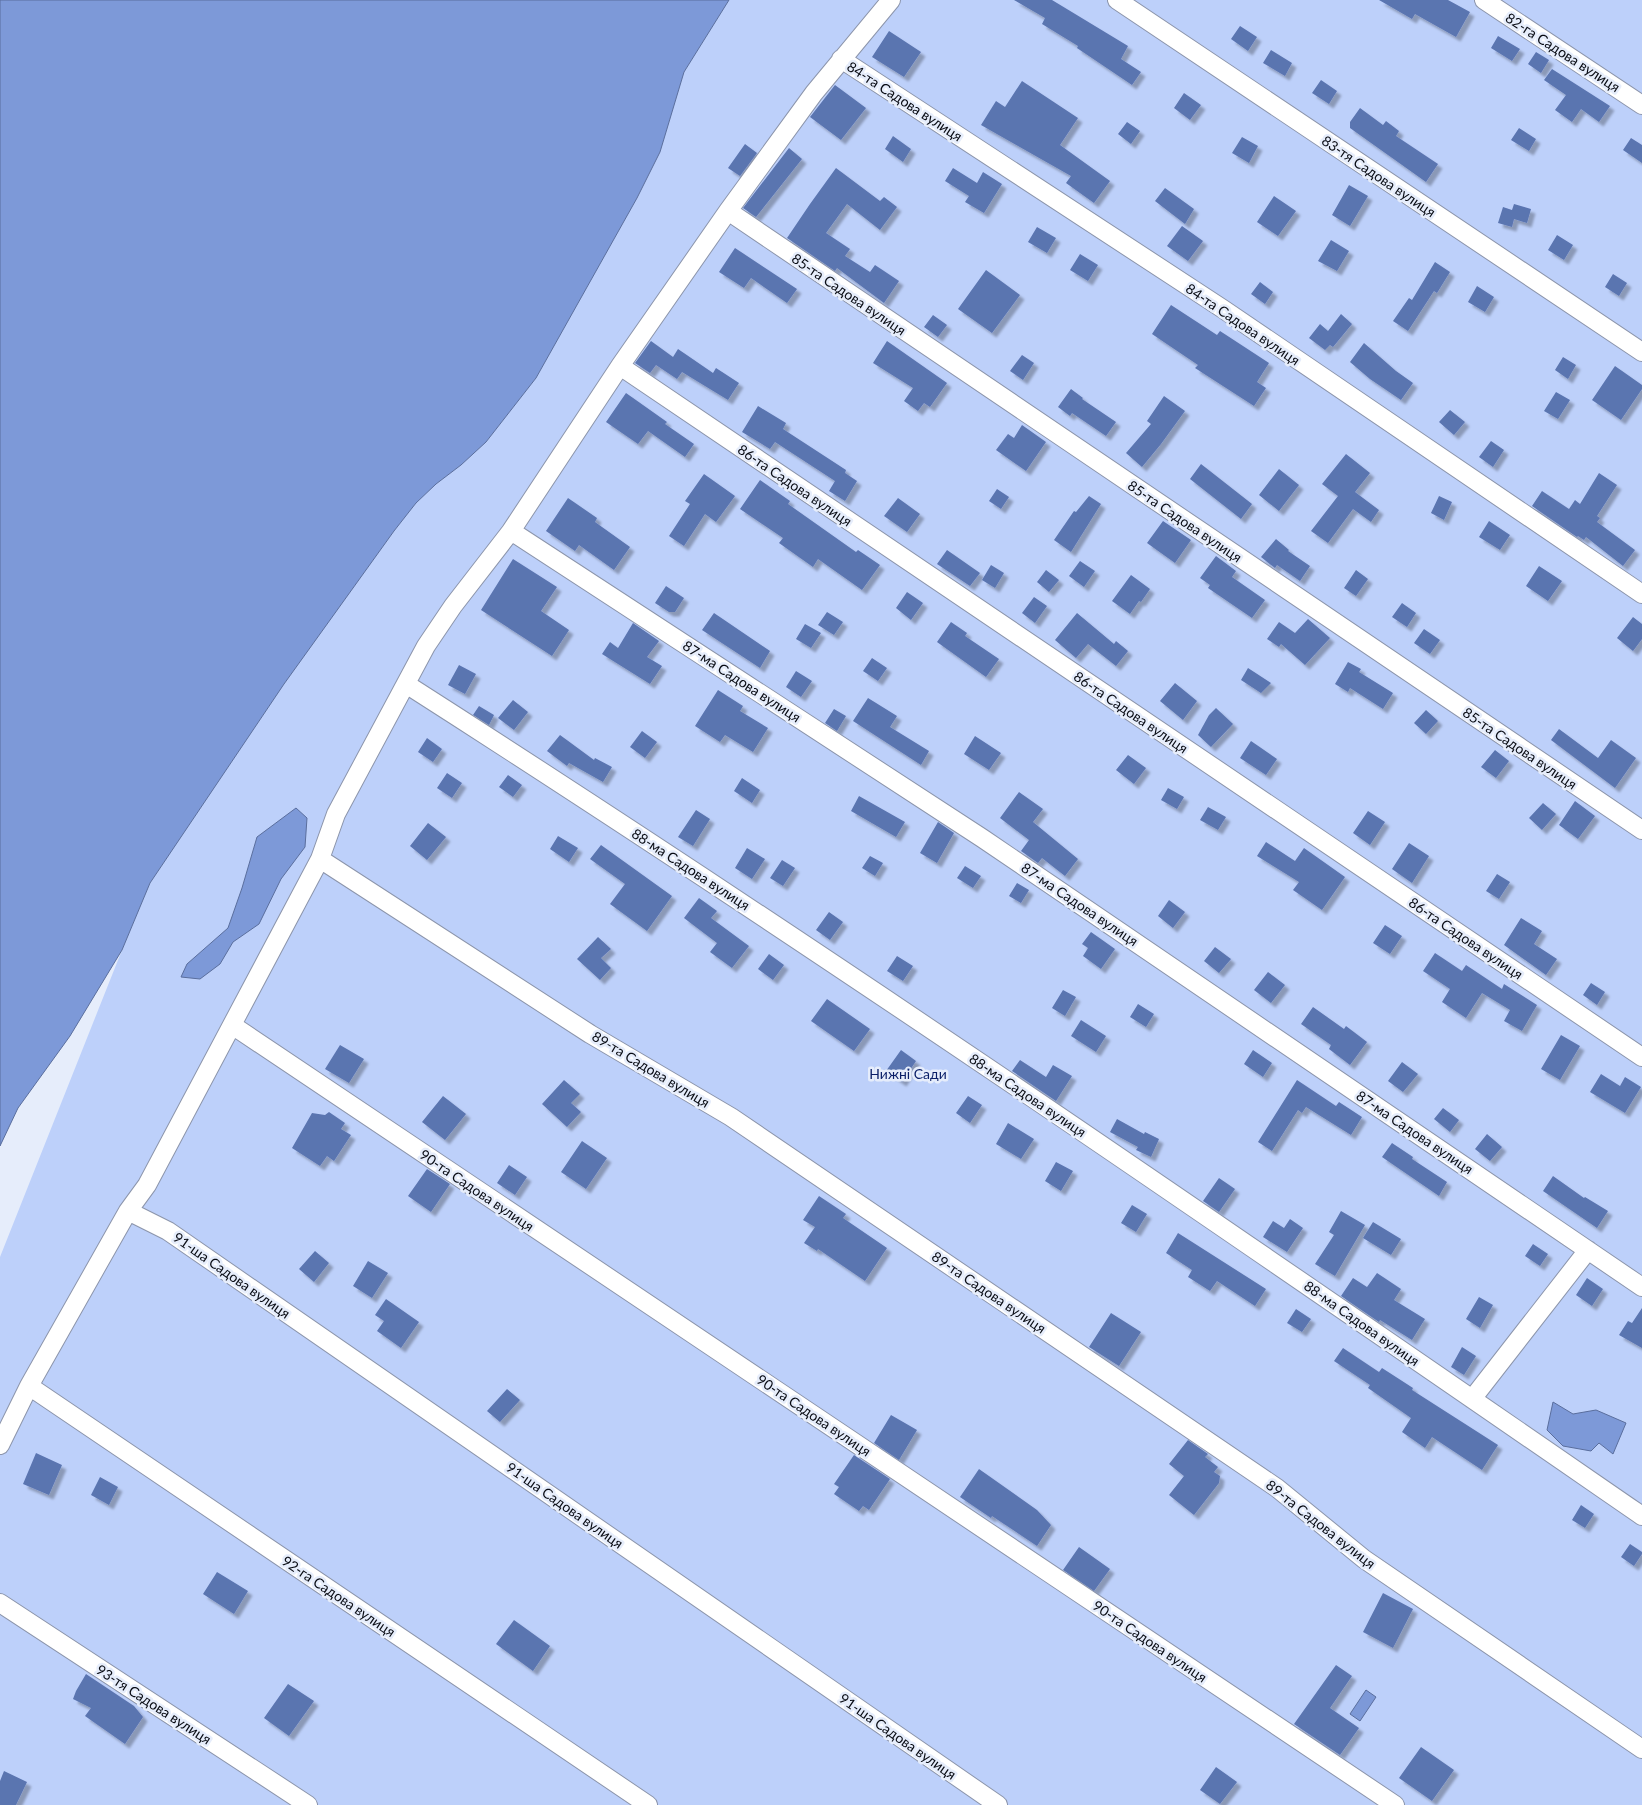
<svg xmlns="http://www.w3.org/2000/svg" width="1642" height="1805" viewBox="0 0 1642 1805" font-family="Lato,sans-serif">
<defs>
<filter id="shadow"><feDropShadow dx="4.5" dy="4.5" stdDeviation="1" flood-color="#0004"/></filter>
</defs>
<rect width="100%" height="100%" fill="#e6edfb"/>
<path fill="#bdd0fa" d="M729,0H1642V1805H0V1257L122,950L150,883L284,684L394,531L416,503L436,484L461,465L486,442L536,378L637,198L660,152L684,72Z"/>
<path fill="#7d99d8" stroke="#5a6e9d" d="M0,0H729L684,72L660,152L637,198L536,378L486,442L461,465L436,484L416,503L394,531L284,684L150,883L122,950L70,1036L18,1108L0,1146Z
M296,808L307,818L305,847L281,879L259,924L233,942L220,964L200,979L181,977L187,964L228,928L242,888L257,837Z
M1553,1402L1573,1414L1596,1410L1626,1423L1613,1454L1599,1443L1591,1451L1563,1446L1547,1430Z
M1366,1690L1376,1697L1360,1721L1350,1714Z"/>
<path fill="#5a74b0" filter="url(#shadow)" d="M1014,0H1052L1128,46L1121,59L1141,72L1132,85L1077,48L1078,46L1042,24L1045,18Z
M1379,0H1448L1470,12L1456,37L1415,14L1412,19Z
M1240,26L1257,37L1248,51L1231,39Z
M889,31L921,52L904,77L872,57Z
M1498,36L1520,49L1512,61L1491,48Z
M1271,50L1292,63L1285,76L1263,63Z
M1536,52L1549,60L1541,73L1528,64Z
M1552,69L1610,106L1599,122L1581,109L1572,122L1555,110L1566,95L1544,80Z
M1321,80L1337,91L1329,104L1312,93Z
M1022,81L1078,118L1060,145L1110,181L1094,203L1066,183L1071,176L981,125L996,101L1005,107Z
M835,85L866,108L841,140L810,117Z
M1184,93L1201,105L1190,120L1174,108Z
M1360,108L1383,125L1386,121L1399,131L1396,136L1438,164L1426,182L1350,128V122Z
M1127,122L1140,131L1131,144L1118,134Z
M1519,128L1536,139L1529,151L1511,140Z
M893,136L911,149L903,162L885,149Z
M1242,137L1258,146L1249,163L1232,153Z
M1631,138L1642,145V163L1623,150Z
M745,144L757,153L740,176L728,168Z
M789,148L802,159L756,217L743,208Z
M836,168L880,201L884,197L897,207L880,230L847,204L826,233L850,249L845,256L870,272L875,265L899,281L884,303L837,268L835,271L787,238L810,204Z
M953,168L977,183L983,172L1002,184L984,213L965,202L969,196L945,181Z
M1349,185L1368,196L1350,226L1332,215Z
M1165,188L1194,209L1185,224L1155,201Z
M1274,196L1296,211L1278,236L1257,222Z
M1514,204L1531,209L1527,223L1514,219L1512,227L1498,223L1503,207L1512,210Z
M1182,226L1203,241L1188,261L1167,246Z
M1037,227L1056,238L1047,253L1028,242Z
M1557,235L1573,245L1564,260L1548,250Z
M1331,240L1349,251L1337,271L1318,261Z
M735,248L797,289L787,303L751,278L744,288L719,272Z
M1080,254L1098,265L1088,281L1070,270Z
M1435,262L1450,272L1437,293L1434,291L1408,331L1393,321L1409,298L1412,300Z
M986,270L1020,295L992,333L958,309Z
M1613,274L1627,283L1619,296L1605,287Z
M1260,282L1273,292L1265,304L1251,294Z
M1477,286L1494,297L1485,312L1468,302Z
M1171,305L1217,335L1220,331L1269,363L1257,382L1266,388L1254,406L1195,368L1198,365L1152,334Z
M1341,314L1352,324L1333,347L1330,345L1325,350L1309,338L1320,324L1328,331Z
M933,315L947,325L938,337L924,327Z
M651,341L673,357L678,349L713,373L716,368L739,383L728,400L682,372L677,379L656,365L650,373L635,363Z
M887,341L947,383L930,407L924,403L918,411L904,401L913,388L873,363Z
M1364,343L1396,371L1413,383L1401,400L1370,379L1350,362Z
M1022,355L1034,363L1023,380L1010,371Z
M1563,357L1576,365L1568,379L1555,370Z
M1615,366L1642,385V389L1621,420L1592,400Z
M1071,389L1083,398L1082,399L1116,422L1106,436L1072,413L1070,416L1058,407Z
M1556,392L1570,400L1558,419L1544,411Z
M626,393L667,422L665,424L694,444L685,457L648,431L638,444L606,422Z
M1164,396L1185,411L1161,444L1142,467L1126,453L1151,424L1147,421Z
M758,406L786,423L783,429L846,470L845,473L857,481L845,501L829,491L835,481L775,442L770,449L742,432Z
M1450,410L1465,422L1454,435L1439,422Z
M1022,425L1046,442L1026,471L996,450L1008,434L1014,438Z
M1491,441L1504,450L1493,467L1479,457Z
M1346,454L1370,473L1355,492L1379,510L1371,522L1353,509L1328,543L1311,531L1338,496L1322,484Z
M1201,464L1252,504L1241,519L1190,479Z
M1279,469L1299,485L1279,511L1259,495Z
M1599,473L1617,485L1597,516L1600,518L1597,522L1635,550L1623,566L1586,537L1584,540L1578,536L1577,537L1532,506L1542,491L1569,509L1575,500L1580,504Z
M704,474L735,496L716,522L705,514L684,546L669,536L690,504L685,501Z
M760,480L790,501L788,504L856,552L858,550L880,565L862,590L818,559L813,567L779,543L783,538L740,509Z
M997,489L1009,497L1001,509L989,501Z
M1089,496L1101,504L1071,552L1054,540L1074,511L1076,512Z
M1439,496L1452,502L1444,520L1431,513Z
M568,498L597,518L595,522L630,547L614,570L579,545L575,551L546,531Z
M898,498L920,514L907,532L884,516Z
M1163,521L1191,540L1175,563L1147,543Z
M1489,521L1510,535L1500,550L1479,537Z
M1276,539L1289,550L1288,551L1310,566L1300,581L1277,565L1275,568L1261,557Z
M947,550L980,573L970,586L937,564Z
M1216,556L1236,571L1232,577L1265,600L1252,618L1208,588L1210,585L1200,578Z
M513,559L557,587L541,611L569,630L552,656L481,610Z
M1080,561L1095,571L1084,587L1069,576Z
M991,565L1004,573L995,588L982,580Z
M1539,566L1562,581L1548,601L1526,586Z
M1046,570L1059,580L1049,592L1037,582Z
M1356,570L1368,579L1356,596L1344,588Z
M1131,575L1150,589L1141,602L1139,601L1130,614L1112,601Z
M666,586L684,598L675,612H669L655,603Z
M907,592L923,603L911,620L896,608Z
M1034,597L1047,606L1035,623L1022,613Z
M1402,603L1416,613L1407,627L1392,617Z
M827,612L843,622L834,635L818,625Z
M714,613L770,651L760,668L702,630Z
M1077,613L1114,644L1116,641L1128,651L1116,666L1088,644L1076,658L1055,640Z
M1633,617L1642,624V639L1633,651L1617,638Z
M1308,619L1330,638L1305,665L1281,644L1279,647L1267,639L1279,622L1295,633Z
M951,622L967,633L965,636L999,659L986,677L937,642Z
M633,623L659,641L647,657L662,666L650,684L602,654L610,642L618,648Z
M805,624L821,633L811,648L796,639Z
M1424,629L1440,640L1430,654L1414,643Z
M872,658L887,668L878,681L863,671Z
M1348,662L1361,669L1359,672L1393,693L1383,709L1350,688L1348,692L1335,684Z
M459,665L476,674L465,694L448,685Z
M1248,668L1271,683L1261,693L1241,680Z
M796,671L812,681L801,697L786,687Z
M1175,683L1197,701L1183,720L1160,701Z
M718,690L743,706L740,711L768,728L753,752L725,735L720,742L695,726Z
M868,698L897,716L890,727L929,751L921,765L853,721Z
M513,700L528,712L514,730L498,718Z
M479,706L494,715L489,725L473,715Z
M1216,708L1233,724L1211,747L1198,735L1209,715Z
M834,709L846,716L837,731L825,723Z
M1426,710L1438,721L1426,734L1414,723Z
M1559,729L1598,758L1611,740L1636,758L1615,788L1551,740Z
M642,731L657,742L645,758L630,747Z
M560,735L594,760L595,758L612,767L603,782L569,763L567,766L547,751Z
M975,736L1001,753L989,770L964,754Z
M427,738L442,749L433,762L418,752Z
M1251,741L1277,759L1266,775L1240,758Z
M1495,750L1509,761L1496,778L1481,767Z
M1128,755L1146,768L1134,784L1116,770Z
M447,773L462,783L452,798L437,788Z
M508,775L522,785L513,797L499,787Z
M742,778L760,790L752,803L734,791Z
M1168,788L1184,797L1177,809L1161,800Z
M1019,792L1043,809L1033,822L1078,859L1065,876L1042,858L1038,863L1021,851L1029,840L1000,818Z
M859,796L905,822L896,837L851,811Z
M1575,801L1595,816L1578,839L1559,825Z
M1543,803L1556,814L1542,830L1529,818Z
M1208,807L1226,817L1218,830L1200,820Z
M696,810L710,819L693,846L678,837Z
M1368,811L1385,822L1370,845L1353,833Z
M938,822L954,833L937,863L920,853Z
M428,823L446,837L427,860L410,846Z
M558,836L578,848L569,862L550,849Z
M1266,842L1295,861L1304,848L1345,877L1322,910L1293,890L1299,882L1257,856Z
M1409,843L1429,856L1412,883L1392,869Z
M601,845L672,896L647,931L610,904L625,884L590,859Z
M747,848L765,859L752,879L735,868Z
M870,856L883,863L875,876L862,868Z
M782,860L795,868L783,886L770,878Z
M965,866L981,876L973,888L957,878Z
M1497,874L1510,882L1499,899L1486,891Z
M1017,883L1029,890L1021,903L1009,896Z
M699,898L717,911L711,918L749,946L732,968L710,952L717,943L684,918Z
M1169,900L1185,912L1173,928L1158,916Z
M829,912L843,922L830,940L816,930Z
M1521,918L1542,931L1534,944L1557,959L1546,975L1504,945Z
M1385,925L1402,936L1390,954L1373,943Z
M1091,932L1115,949L1101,969L1083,956L1088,948L1082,944Z
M598,937L611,949L601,958L611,968L600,980L577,959Z
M1215,947L1231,959L1219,973L1204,961Z
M1435,953L1462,971L1466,965L1502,989L1504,984L1537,1005L1522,1031L1504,1021L1510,1010L1482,993L1466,1018L1442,1002L1450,989L1423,971Z
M769,954L784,965L773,980L758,969Z
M897,956L913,966L903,981L887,971Z
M1268,972L1285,985L1271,1003L1254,990Z
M1591,983L1605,992L1597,1005L1583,995Z
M1063,990L1076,997L1065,1016L1052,1008Z
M827,999L870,1029L854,1051L811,1021Z
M1138,1004L1154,1014L1146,1027L1130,1017Z
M1313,1007L1344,1029L1346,1026L1367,1042L1350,1065L1329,1049L1331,1045L1301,1024Z
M1081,1020L1106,1036L1096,1052L1071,1036Z
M1561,1035L1580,1046L1560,1080L1541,1069Z
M340,1045L364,1059L349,1083L325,1069Z
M901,1050L916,1061L902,1082L886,1071Z
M1253,1050L1272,1063L1263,1077L1244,1064Z
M1020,1060L1046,1077L1053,1065L1072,1076L1056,1101L1012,1071Z
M1402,1062L1418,1074L1403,1092L1388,1081Z
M1601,1074L1620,1086L1625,1077L1641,1087L1625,1113L1590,1092Z
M564,1080L580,1094L571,1103L581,1112L567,1127L542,1104Z
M1297,1080L1336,1106L1339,1102L1362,1117L1351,1135L1306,1107L1302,1113L1298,1110L1272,1151L1258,1142Z
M443,1096L466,1114L445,1140L422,1122Z
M968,1096L982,1105L970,1123L956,1113Z
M1443,1108L1459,1120L1450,1132L1434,1119Z
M329,1112L345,1123L341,1129L351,1135L334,1161L327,1156L320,1166L292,1148L312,1113L325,1115Z
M1117,1119L1144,1134L1145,1132L1159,1139L1151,1157L1136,1150L1138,1147L1110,1132Z
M1008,1123L1034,1139L1021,1159L996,1144Z
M1487,1134L1502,1147L1490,1161L1475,1149Z
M582,1141L607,1158L586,1189L561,1172Z
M1392,1143L1413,1157L1412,1159L1447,1182L1439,1196L1382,1157Z
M1056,1162L1073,1171L1061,1191L1045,1181Z
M509,1165L527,1177L515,1195L497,1183Z
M427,1169L450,1184L431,1212L408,1196Z
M1553,1176L1584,1198L1585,1197L1608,1211L1597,1228L1543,1191Z
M1219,1178L1235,1189L1219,1212L1203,1201Z
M819,1196L846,1214L843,1218L887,1248L865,1281L818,1249L817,1251L804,1243L815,1227L803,1220Z
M1132,1205L1147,1214L1136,1232L1121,1223Z
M1341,1211L1365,1225L1335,1276L1315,1264L1334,1235L1329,1232Z
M1290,1219L1303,1228L1287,1252L1263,1237L1273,1221L1284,1228Z
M1373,1222L1401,1239L1391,1255L1363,1238Z
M1178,1233L1266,1289L1255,1306L1217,1281L1210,1291L1188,1277L1192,1270L1166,1253Z
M1533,1244L1548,1254L1540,1266L1525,1256Z
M315,1251L329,1263L314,1282L299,1269Z
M368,1261L388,1273L372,1298L353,1286Z
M1377,1273L1401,1289L1394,1300L1425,1319L1412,1340L1380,1320L1379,1322L1341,1296L1353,1278L1367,1287Z
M1587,1278L1603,1289L1592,1306L1576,1295Z
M1479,1297L1493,1305L1480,1328L1466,1319Z
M386,1299L419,1322L401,1348L377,1331L384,1321L375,1315Z
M1642,1308V1348L1619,1335L1628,1321L1632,1323Z
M1296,1309L1311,1319L1302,1332L1287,1323Z
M1111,1313L1141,1332L1119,1366L1089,1347Z
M1462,1347L1476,1356L1464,1375L1451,1367Z
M1343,1348L1379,1372L1382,1368L1413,1388L1412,1390L1498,1445L1482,1470L1432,1437L1425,1448L1402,1432L1411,1418L1368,1388L1370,1385L1334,1361Z
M507,1389L520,1400L500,1422L487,1411Z
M891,1415L917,1430L899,1460L874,1443Z
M1188,1440L1208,1454L1205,1457L1218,1467L1214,1472L1220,1476L1219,1483L1194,1515L1169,1495L1184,1476L1169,1464Z
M36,1453L62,1465L49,1495L23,1484Z
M854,1455L890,1479L869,1510L863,1506L859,1511L834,1494L839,1487L834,1484Z
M979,1469L1037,1510L1051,1525L1037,1546L992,1516L991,1518L960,1497Z
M100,1477L118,1487L109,1505L91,1495Z
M1581,1505L1594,1514L1585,1528L1572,1520Z
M1630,1544L1642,1552V1554L1634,1566L1621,1557Z
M1079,1547L1110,1569L1094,1591L1063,1570Z
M217,1572L248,1591L234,1614L203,1594Z
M1383,1593L1413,1609L1393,1648L1363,1632Z
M514,1620L550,1646L533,1671L496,1644Z
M1336,1665L1352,1676L1330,1708L1359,1728L1340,1755L1294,1724Z
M86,1674L134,1706L143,1717L125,1744L85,1716L91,1708L73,1699L76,1691Z
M288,1684L314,1701L289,1736L264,1718Z
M1421,1747L1454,1770L1432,1801L1399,1778Z
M1216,1767L1237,1782L1220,1804L1200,1790Z
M4,1771L27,1782L16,1805H0V1781Z"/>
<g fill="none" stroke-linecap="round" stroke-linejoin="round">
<defs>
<path id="street" d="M1117,0L1642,352
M1484,0L1642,105
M841,59L1223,309L1642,594
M728,211L1642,830
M620,366L1642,1057
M511,531L982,838L1642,1287
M406,684C825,952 1233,1234 1642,1516
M320,859L590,1034L731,1117L1277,1488L1364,1559L1642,1749
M232,1025L1395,1805
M128,1211L168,1231L998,1805
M29,1386L648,1805
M1472,1399L1588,1250
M0,1445L29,1386L128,1211L147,1185L320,859L336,814L426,646L453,606L511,531L620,366L728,211L814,93L891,0
M0,1603L308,1805"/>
</defs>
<use href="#street" stroke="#8c95ab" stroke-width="20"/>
<use href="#street" stroke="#fff" stroke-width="18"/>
</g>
<g text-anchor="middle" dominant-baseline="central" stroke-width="5" stroke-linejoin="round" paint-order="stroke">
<g font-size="14" fill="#080b13" stroke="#e6edfb">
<text transform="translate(1563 52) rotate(33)">82-га Садова вулиця</text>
<text transform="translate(905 101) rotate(33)">84-та Садова вулиця</text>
<text transform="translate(1379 176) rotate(34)">83-тя Садова вулиця</text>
<text transform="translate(849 294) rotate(34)">85-та Садова вулиця</text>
<text transform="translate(1243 324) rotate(34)">84-та Садова вулиця</text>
<text transform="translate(795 485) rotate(34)">86-та Садова вулиця</text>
<text transform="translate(1185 521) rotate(34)">85-та Садова вулиця</text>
<text transform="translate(742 681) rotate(33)">87-ма Садова вулиця</text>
<text transform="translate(1131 712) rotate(34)">86-та Садова вулиця</text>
<text transform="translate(1520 748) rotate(34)">85-та Садова вулиця</text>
<text transform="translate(691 869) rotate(33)">88-ма Садова вулиця</text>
<text transform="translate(1080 904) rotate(34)">87-ма Садова вулиця</text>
<text transform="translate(1466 938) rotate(34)">86-та Садова вулиця</text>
<text transform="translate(651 1069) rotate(31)">89-та Садова вулиця</text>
<text transform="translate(1028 1095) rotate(34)">88-ма Садова вулиця</text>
<text transform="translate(1415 1132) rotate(34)">87-ма Садова вулиця</text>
<text transform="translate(477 1190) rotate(34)">90-та Садова вулиця</text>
<text transform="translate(232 1275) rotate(35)">91-ша Садова вулиця</text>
<text transform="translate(989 1292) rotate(34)">89-та Садова вулиця</text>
<text transform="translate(1362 1323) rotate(35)">88-ма Садова вулиця</text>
<text transform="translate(814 1415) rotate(34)">90-та Садова вулиця</text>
<text transform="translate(565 1505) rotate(35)">91-ша Садова вулиця</text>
<text transform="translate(1321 1524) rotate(38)">89-та Садова вулиця</text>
<text transform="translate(339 1596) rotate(34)">92-га Садова вулиця</text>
<text transform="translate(1150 1641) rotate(34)">90-та Садова вулиця</text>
<text transform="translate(154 1704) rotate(33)">93-тя Садова вулиця</text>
<text transform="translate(898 1736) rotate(35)">91-ша Садова вулиця</text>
</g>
<g font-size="14" fill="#0a1e67" stroke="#e6edfb">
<text x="908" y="1073">Нижні Сади</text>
</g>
</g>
</svg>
